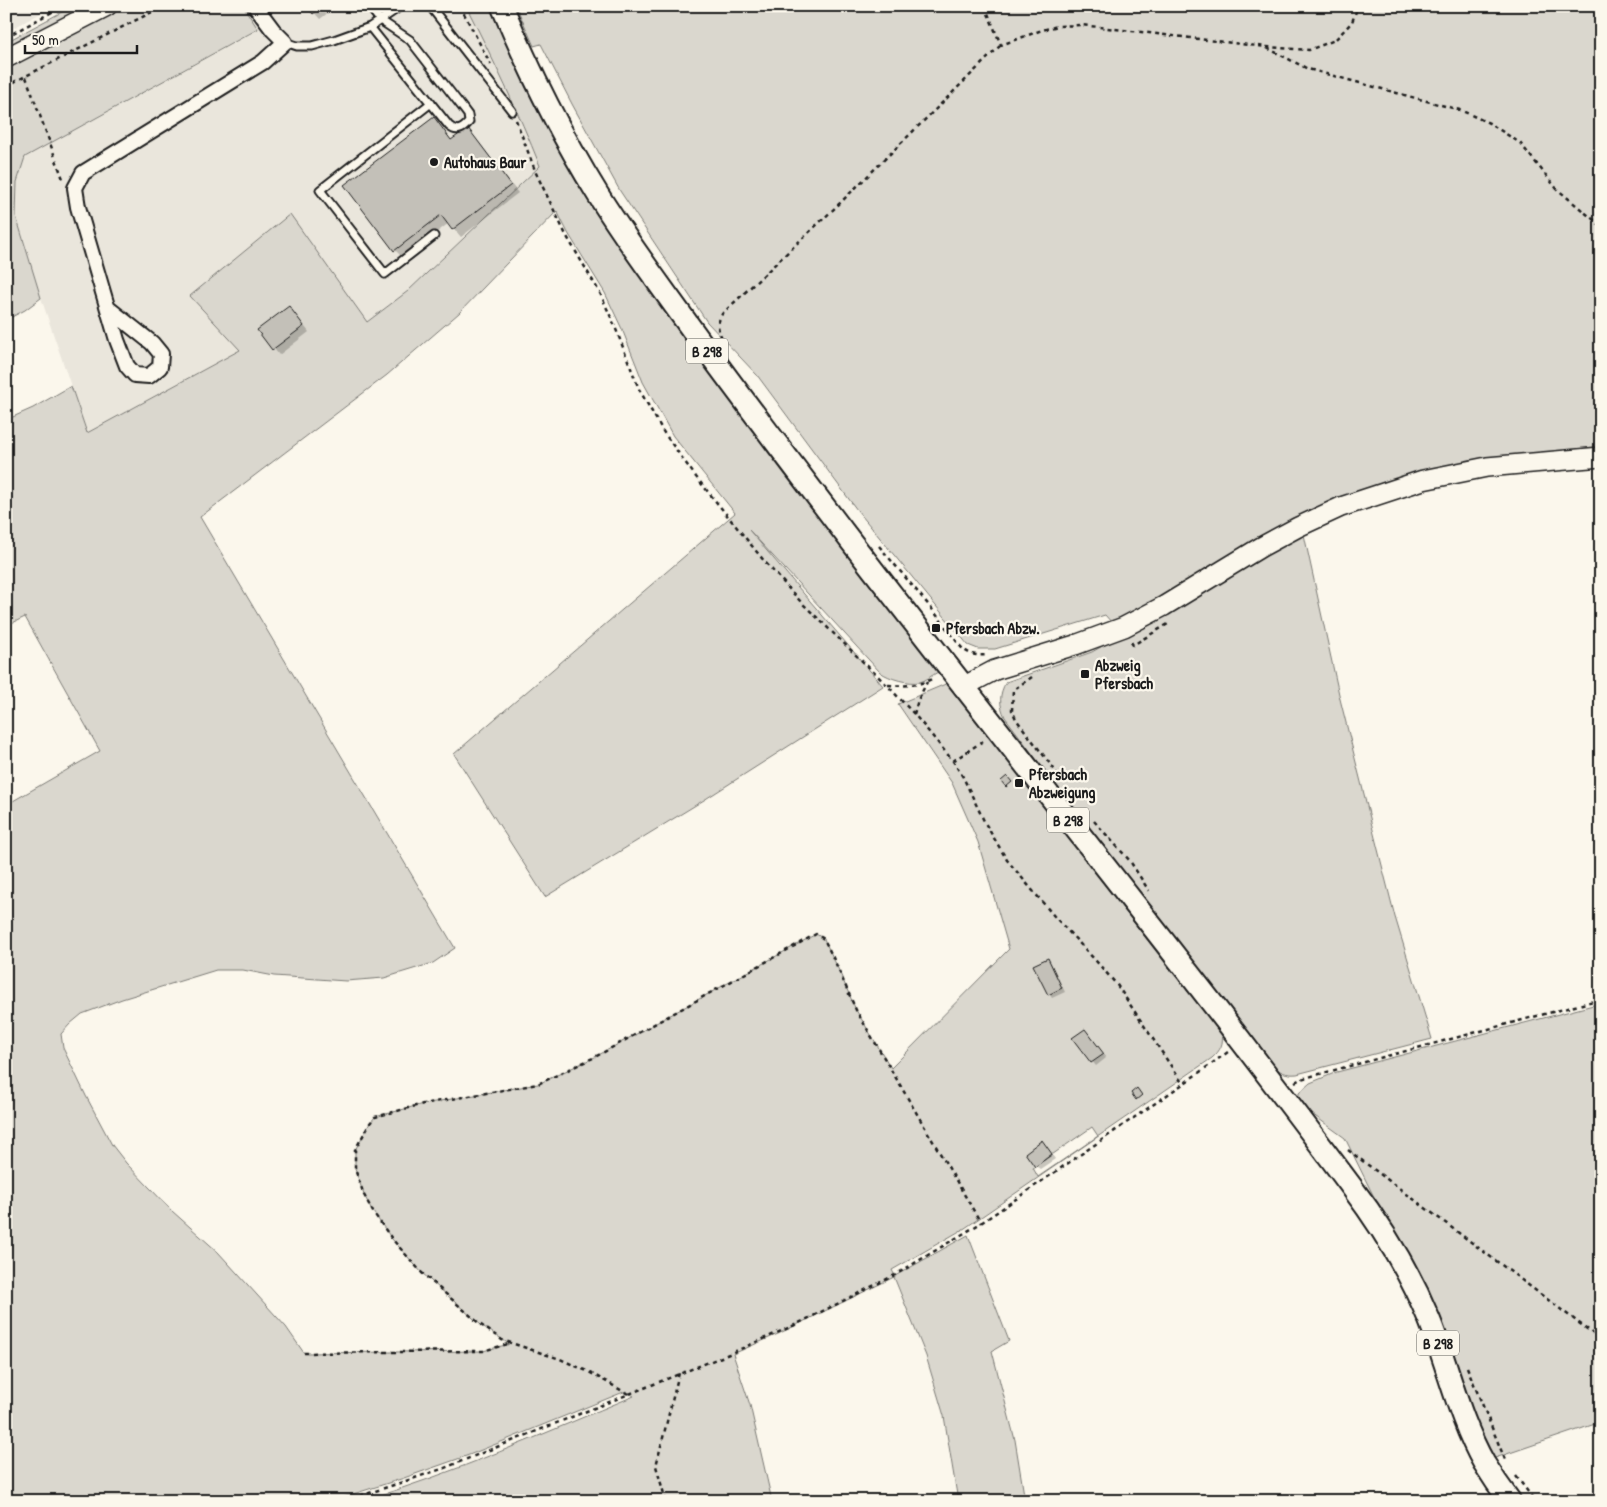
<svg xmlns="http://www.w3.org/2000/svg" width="1607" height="1507" viewBox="0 0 1607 1507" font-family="'Patrick Hand',sans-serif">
<rect width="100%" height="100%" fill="#fbf7ec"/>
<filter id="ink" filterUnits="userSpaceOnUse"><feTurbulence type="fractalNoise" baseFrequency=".02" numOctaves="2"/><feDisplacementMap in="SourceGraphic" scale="10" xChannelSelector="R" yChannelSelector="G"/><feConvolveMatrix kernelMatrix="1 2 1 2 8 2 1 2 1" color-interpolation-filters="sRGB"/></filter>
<g filter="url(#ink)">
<path fill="#eae6dc" d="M6,6H54L6,32Z
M243,6H466L495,61L520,117L540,166L408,291L367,322L290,215L240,350L87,433L41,298L16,216L17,182L25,157L258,30Z"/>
<path fill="#dad7ce" stroke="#7b7a75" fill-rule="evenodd" d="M73,6H86L6,50V42Z
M123,6H243L258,29L25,157L17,182L16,216L41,298L25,310L6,320V65L31,54Z
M466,6H489L537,109L576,181L609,232L820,512L938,672C932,675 927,680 920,682C908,684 890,679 880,672L749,530L883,686L704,800L545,897L454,754L735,513L673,436L643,382L622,329L605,293L568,233L557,211L459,313L387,375L200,517L455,948L433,963L384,978L346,981L274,976L243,970H216L122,999L82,1014L70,1024L61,1034L63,1048L86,1096L112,1145L126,1163L172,1211L218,1252L286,1327L304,1353L483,1351L509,1344L481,1325L422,1273L392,1239L373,1212L364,1195L355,1169V1150L370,1123L375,1117L423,1104L538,1084L595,1057L816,934L824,939L836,964L856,1010L891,1068L1009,949L978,842L952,783L898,704L948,683L1173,973L1221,1032C1225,1043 1220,1051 1212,1058L965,1228L892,1270L895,1276L968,1235L1009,1341L992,1351L1015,1440L1025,1501H958L944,1416L926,1356L894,1277L778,1334L733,1354L750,1405L772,1501H362C455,1473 545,1433 634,1396L626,1391L469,1455L401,1479L331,1501H6V805L100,751L25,617L6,626V420L33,408L71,386L87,433L240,350L190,296L290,214L367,322L408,291L540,166C518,111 493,59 466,6ZM1092,1127L1098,1136L1038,1177L1033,1168Z
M516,6H1601V448L1498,456L1421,471L1347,496L1291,520L1178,588L1112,623L1105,615L995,649H978L968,645L857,510L757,375L707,322L620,191L572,104L541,44L534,46Z
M1303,530L1340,699L1395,917L1432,1039L1297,1074C1286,1075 1280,1072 1271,1065L1121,873L1005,717C999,705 999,694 1006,682L1092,652Z
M1601,1003V1422L1492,1459L1486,1449L1433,1305L1408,1252L1373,1195L1345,1138L1312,1114L1302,1104L1299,1098V1093L1310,1083L1337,1072Z"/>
<path fill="#0003" d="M308,6H335L336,7L320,19Z
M434,118L452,141L467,129L475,137L518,193L461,237L449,223L403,258L395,250L346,185Z
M289,307L309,332L279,355L259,330Z
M1047,960L1051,963L1065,992L1052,998L1049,994Z
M1088,1034L1106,1058L1096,1066L1074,1039Z
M1046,1146L1055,1159L1040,1169L1036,1166Z"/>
<path fill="#c3c0b8" stroke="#1c1c1c" d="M306,6H323L313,14Z
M434,117L451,140L468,128L511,185L452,230L441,215L394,251L344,185Z
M289,306L304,326L272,350L257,330Z
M1007,776L1012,782L1006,787L1001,781Z
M1048,958L1062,988L1048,995L1033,965Z
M1085,1029L1104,1054L1091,1063L1072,1038Z
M1137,1088L1142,1095L1136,1100L1131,1093Z
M1042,1140L1052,1154L1035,1167L1025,1153Z"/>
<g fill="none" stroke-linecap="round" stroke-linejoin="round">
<defs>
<path id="service" d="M369,6L380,20L410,40L462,107L468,115L469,122C463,129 457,133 449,126L370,27
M430,6L512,111
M285,42L297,46H312L334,40L370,27L401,6
M431,103L320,190L385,274L434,236"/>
<path id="minor" d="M108,308L152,343L161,354L160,367L149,376L135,375L127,366L117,340L78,207L75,188L83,173L263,62L285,42L273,30L255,6"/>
<path id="secondary" d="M6,58L107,6
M963,687L995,670L1075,645L1124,627L1164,606L1261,547L1298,527L1341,507L1423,480L1487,467L1601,457"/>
<path id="primary" d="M502,6C529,70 560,133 597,193C624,237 655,278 685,320C736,391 790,461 843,531C1011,750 1186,964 1351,1186C1382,1227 1409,1271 1429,1319C1448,1366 1459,1419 1484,1463C1492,1476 1501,1489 1510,1501"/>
</defs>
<use href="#service" stroke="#1c1c1c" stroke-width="11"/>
<use href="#minor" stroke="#1c1c1c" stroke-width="18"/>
<use href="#secondary" stroke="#1c1c1c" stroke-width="22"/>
<use href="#primary" stroke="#1c1c1c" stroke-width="25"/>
<path stroke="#1c1c1c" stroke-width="2.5" stroke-dasharray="4 4" stroke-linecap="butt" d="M460,6L491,65
M985,6L1001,45L1042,30L1058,26L1082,25L1266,47L1309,50L1335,40L1352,22L1358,6
M6,37L63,6
M1267,48L1308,69L1460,110L1489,123L1520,143L1557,189L1601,226
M26,77L63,179
M6,86L164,6
M516,120L536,173L566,235L600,293L614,324L639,389L664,433L696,477L765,562L801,602L887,685L914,714L953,761L963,777L985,823L1007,860L1054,916L1096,961L1117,985L1183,1084
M722,338C717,328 717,323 722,314L838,205L1001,45
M879,546L932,609L961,647C969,655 977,656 987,655
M1131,642L1133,645L1168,624
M1032,677L1013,690L1012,710L1016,719L1057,773
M888,685C905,686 919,686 934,678
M914,714L918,700L927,682
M953,761L983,741
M1094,821L1130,861L1149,891
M1295,1082L1301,1079L1601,999
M1348,1150L1595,1335
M304,1353L483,1351L508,1344
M1467,1367L1506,1462
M628,1394L589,1372L560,1359L502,1340L481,1325L422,1273L392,1239L373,1212L364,1195L355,1169V1150L370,1123L375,1117L423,1104L538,1084L595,1057L816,934L824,939L836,964L856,1010L981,1223
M1516,1476L1535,1501
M345,1501L442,1469L729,1354L795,1325L895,1275L981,1223L1183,1084L1228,1052
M666,1501L656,1466L679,1373"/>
<use href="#service" stroke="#fbf7ec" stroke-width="7"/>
<use href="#minor" stroke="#fbf7ec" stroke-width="14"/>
<use href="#secondary" stroke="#fbf7ec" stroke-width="19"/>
<use href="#primary" stroke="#fbf7ec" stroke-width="21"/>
</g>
</g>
<g fill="#1c1c1c" stroke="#fbf7ec" stroke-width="2">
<circle cx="434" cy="162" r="5"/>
<rect x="931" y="623" width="10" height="10" rx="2.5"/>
<rect x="1080" y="669" width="10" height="10" rx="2.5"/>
<rect x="1014" y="778" width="10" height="10" rx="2.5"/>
</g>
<g text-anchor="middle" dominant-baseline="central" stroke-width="4.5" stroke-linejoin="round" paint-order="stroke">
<g fill="#fbf7ec" stroke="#5f5e5a" stroke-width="1">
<rect x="686" y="338.5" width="42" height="25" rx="4"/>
<rect x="1047" y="807.5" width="42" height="25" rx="4"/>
<rect x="1417" y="1330.5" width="42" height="25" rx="4"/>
</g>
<g font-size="15" font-weight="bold" fill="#1c1c1c">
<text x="707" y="351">B 298</text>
<text x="1068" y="820">B 298</text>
<text x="1438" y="1343">B 298</text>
</g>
<g font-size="16" font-weight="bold" fill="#1c1c1c" stroke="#fbf7ec" text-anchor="start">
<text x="444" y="162">Autohaus Baur</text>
<text x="946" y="628">Pfersbach Abzw.</text>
<text x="1095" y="665">Abzweig<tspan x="1095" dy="18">Pfersbach</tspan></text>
<text x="1029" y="774">Pfersbach<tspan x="1029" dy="18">Abzweigung</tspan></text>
</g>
</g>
<rect width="1607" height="1507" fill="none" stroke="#fbf7ec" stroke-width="25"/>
<rect x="12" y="12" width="1582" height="1482" fill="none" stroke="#1c1c1c" stroke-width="2" filter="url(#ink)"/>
<path d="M25 45v8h112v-8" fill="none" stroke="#1c1c1c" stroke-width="2.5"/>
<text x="32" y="45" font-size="15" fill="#1c1c1c" stroke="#fbf7ec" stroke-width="4" paint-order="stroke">50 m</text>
</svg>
